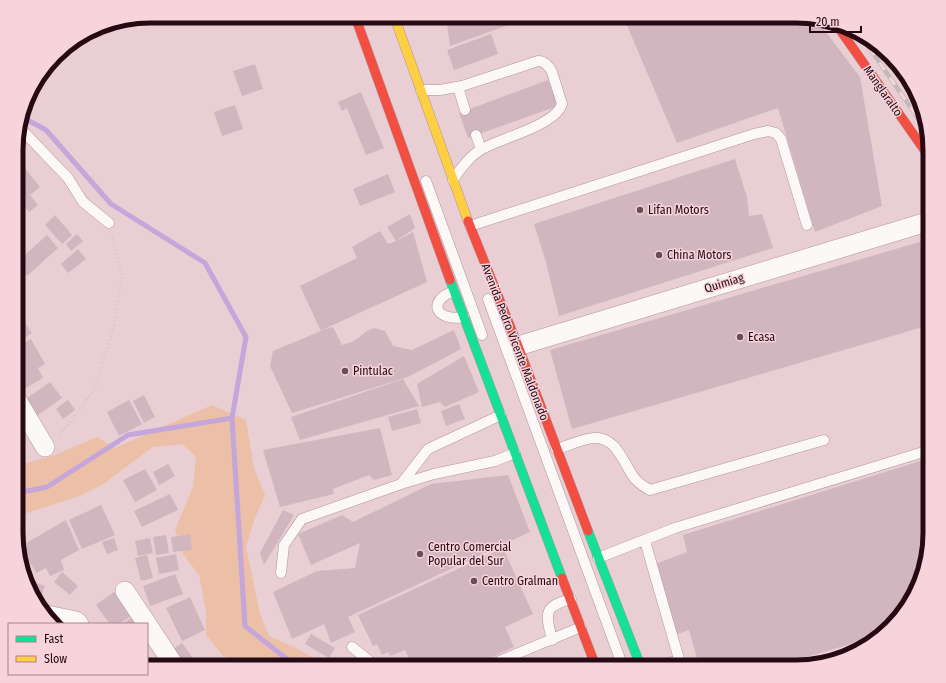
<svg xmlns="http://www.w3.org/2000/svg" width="946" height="683" viewBox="0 0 946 683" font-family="'Fira Sans Condensed',sans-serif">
<rect width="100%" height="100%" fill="#e9ced3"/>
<path fill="#ebc0a6" d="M212,405L246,420L254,468L265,495L254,520L246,547L260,614L269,636L296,648L331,667H268L223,656L206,635V611L199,575L183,554L175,530L193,487L196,457L182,444L153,447L102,485L77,497L17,516V462L19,465L55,455L97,437L115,448Z"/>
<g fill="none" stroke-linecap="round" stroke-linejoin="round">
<path stroke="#c4a6da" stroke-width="5" d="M22,117L46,130L111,204L205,263L246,337L232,418L245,626L297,667
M17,493L47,487L128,435L232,418"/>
</g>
<path fill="#d1b6c0" d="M446,16H534L450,46Z
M623,16H804L816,19L860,77L882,206L815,232L778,108L677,143Z
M491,34L498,54L454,70L447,50Z
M255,64L263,89L242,96L233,71Z
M47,69L49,72L40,78Z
M548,80L558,106L468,138L459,113Z
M361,92L384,148L366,155L347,108L342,111L338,102Z
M235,105L243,129L222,136L214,112Z
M735,159L747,197L749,216L762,214L773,248L559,316L546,262L534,224Z
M23,166L40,187L30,195L38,205L29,212L17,197V171Z
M388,174L395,192L360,206L353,189Z
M17,210L22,215L17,219Z
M410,214L415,228L396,241L413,232L427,282L322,330L333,327L342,345L354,341L367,331L374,328L385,331L393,346L412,350L454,330L461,349L408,377L292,413L270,366L273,351L321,331L300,286L357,258L352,247L380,231L388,244L396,241L387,227Z
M55,215L72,235L62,244L45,225Z
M77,234L83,241L71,251L66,244Z
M47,235L58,248L27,276L17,264V262Z
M930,239V325L572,429L550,350Z
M78,249L86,259L68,273L61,264Z
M17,298L21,304L17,307Z
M17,312L32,333L17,343Z
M31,339L45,364L38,368L43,378L24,389L17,377V347Z
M464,356L479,392L445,407L440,402L422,407L417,384Z
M403,379L419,406L300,440L291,417Z
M50,382L62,398L34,418L23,401Z
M144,395L155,417L144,423L133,401Z
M68,400L75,410L63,419L56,409Z
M129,400L142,424L119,436L107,412Z
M459,404L465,419L446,426L441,411Z
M417,409L421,423L392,431L388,417Z
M380,428L392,475L374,480L369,475L333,489L334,494L280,507L263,450Z
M930,458V541L920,584L902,615L875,637L772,667H724L722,660L699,665L689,630L675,635L653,565L687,552L683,535Z
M168,464L175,476L159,485L153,472Z
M145,469L157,490L135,502L123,480Z
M508,475L530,532L348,617L355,632L331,643L324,624L292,639L273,592L317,571L355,568L360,543L311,565L298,534L342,515L353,522L431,484Z
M170,494L178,510L142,527L134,511Z
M101,505L115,535L82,549L69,520Z
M283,510L294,515L264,565L260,553Z
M66,520L79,550L61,560L64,570L50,576L46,568L36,573L21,546Z
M190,534L192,550L173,552L171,537Z
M166,535L169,553L156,555L153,537Z
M114,538L118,550L107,554L102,542Z
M150,538L153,553L138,556L135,541Z
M503,548L533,614L505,627L514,647L471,667H413L405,650L390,656L388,652L382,655L377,644L373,646L358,615Z
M176,554L179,570L159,574L156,558Z
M147,555L153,578L141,581L135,558Z
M62,572L78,586L70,595L54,582Z
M175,574L183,594L150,606L143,586Z
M27,580L45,586L40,599L33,596Z
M114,592L131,616L119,624H110L96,605Z
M190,597L205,630L182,641L166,608Z
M132,617L138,624H123Z
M311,634L335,648L329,658L305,644Z
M182,643L195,661L186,667H181L170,651Z"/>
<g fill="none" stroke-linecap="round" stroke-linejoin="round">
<defs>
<path id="lane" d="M458,87L465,110
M421,90H440L462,86L538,61C545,61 549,66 552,72L562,104C555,126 500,138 480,150C469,157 460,169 453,180
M18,132H24L68,178L83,202L109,223
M476,135L481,149
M426,181L482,335
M470,226L754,134L768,131L776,133L781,139L807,225
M454,291C426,301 436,322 464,317
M488,299L623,667
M556,449C568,446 581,439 594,438C617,436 624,465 635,479C640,484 644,487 650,490L824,440
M401,484L434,474L495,461L515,453
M645,541L679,659L661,667
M598,558L675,528L930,450
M281,573L284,545L302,519L401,484L428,449L501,415
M552,640C546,614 542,607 571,599
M352,647L377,667
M485,667L581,627"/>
<path id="street" d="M518,346L930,221
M17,400L45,447
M125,591L147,624
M47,615L76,621L79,624
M147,624L175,667"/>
<path id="fast" d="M450,280L562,578
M588,531L641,667"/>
<path id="slow" d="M394,16L468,221"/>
<path id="jam" d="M355,16L450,280
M836,24L930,158
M468,221L518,346L588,531
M562,578L596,667"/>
</defs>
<use href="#lane" stroke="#af959b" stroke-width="11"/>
<use href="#street" stroke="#af959b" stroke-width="20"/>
<use href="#fast" stroke="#af959b" stroke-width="10"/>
<use href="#slow" stroke="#af959b" stroke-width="10"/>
<use href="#jam" stroke="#af959b" stroke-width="10"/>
<path stroke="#d0c7ca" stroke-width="2.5" stroke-dasharray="1 3" stroke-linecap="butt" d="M59,434L70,423L95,388L114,326L122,276L112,235"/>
<use href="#lane" stroke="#fcf8f8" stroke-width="10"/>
<use href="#street" stroke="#fcf8f8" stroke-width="19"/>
<use href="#fast" stroke="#16e098" stroke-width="9"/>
<use href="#slow" stroke="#ffcf43" stroke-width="9"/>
<use href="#jam" stroke="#f24e42" stroke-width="9"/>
<defs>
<path id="rail" d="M859,33L927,131"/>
</defs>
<use href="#rail" stroke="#c1babb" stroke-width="4.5"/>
<use href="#rail" stroke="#f7d4dc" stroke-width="3" stroke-dasharray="9" stroke-linecap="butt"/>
</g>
<g fill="#6a4e56" stroke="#f7d4dc" stroke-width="1.5">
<circle cx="640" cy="210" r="4"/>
<circle cx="659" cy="255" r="4"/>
<circle cx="740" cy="337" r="4"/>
<circle cx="345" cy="371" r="4"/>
<circle cx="420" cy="554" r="4"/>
<circle cx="474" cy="581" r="4"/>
</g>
<g text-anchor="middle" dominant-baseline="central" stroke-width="3" stroke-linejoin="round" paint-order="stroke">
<g font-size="12" fill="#260912" stroke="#f7d4dc">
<text transform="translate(883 91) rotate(55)">Manglaralto</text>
<text transform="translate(724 283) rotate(-17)">Quimiag</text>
<text transform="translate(515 342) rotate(69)">Avenida Pedro Vicente Maldonado</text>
</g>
<g font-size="12" fill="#260912" stroke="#f7d4dc" text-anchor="start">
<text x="648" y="210">Lifan Motors</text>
<text x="667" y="255">China Motors</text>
<text x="748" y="337">Ecasa</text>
<text x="353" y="371">Pintulac</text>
<text x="428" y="547">Centro Comercial<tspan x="428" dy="14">Popular del Sur</tspan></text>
<text x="482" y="581">Centro Gralman</text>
</g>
</g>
<path d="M0 0H946V683H0ZM150 23H796A127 127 0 0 1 923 150V533A127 127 0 0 1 796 660H150A127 127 0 0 1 23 533V150A127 127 0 0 1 150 23Z" fill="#f7d4dc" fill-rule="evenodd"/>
<path fill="none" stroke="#260912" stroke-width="5" d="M150 23H796A127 127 0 0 1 923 150V533A127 127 0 0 1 796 660H150A127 127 0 0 1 23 533V150A127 127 0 0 1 150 23Z"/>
<rect x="8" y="623" width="140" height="52" fill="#f7d4dc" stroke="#a3838b"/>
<rect x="16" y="636" width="20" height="6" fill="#16e098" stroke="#a3838b"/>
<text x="44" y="643" font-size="12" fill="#260912">Fast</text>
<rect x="16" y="656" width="20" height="6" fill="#ffcf43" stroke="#a3838b"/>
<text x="44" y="663" font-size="12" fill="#260912">Slow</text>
<path d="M810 26v6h51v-6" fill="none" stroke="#260912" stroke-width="2"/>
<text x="816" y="26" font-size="12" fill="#260912" stroke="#f7d4dc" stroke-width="3" paint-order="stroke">20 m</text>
</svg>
